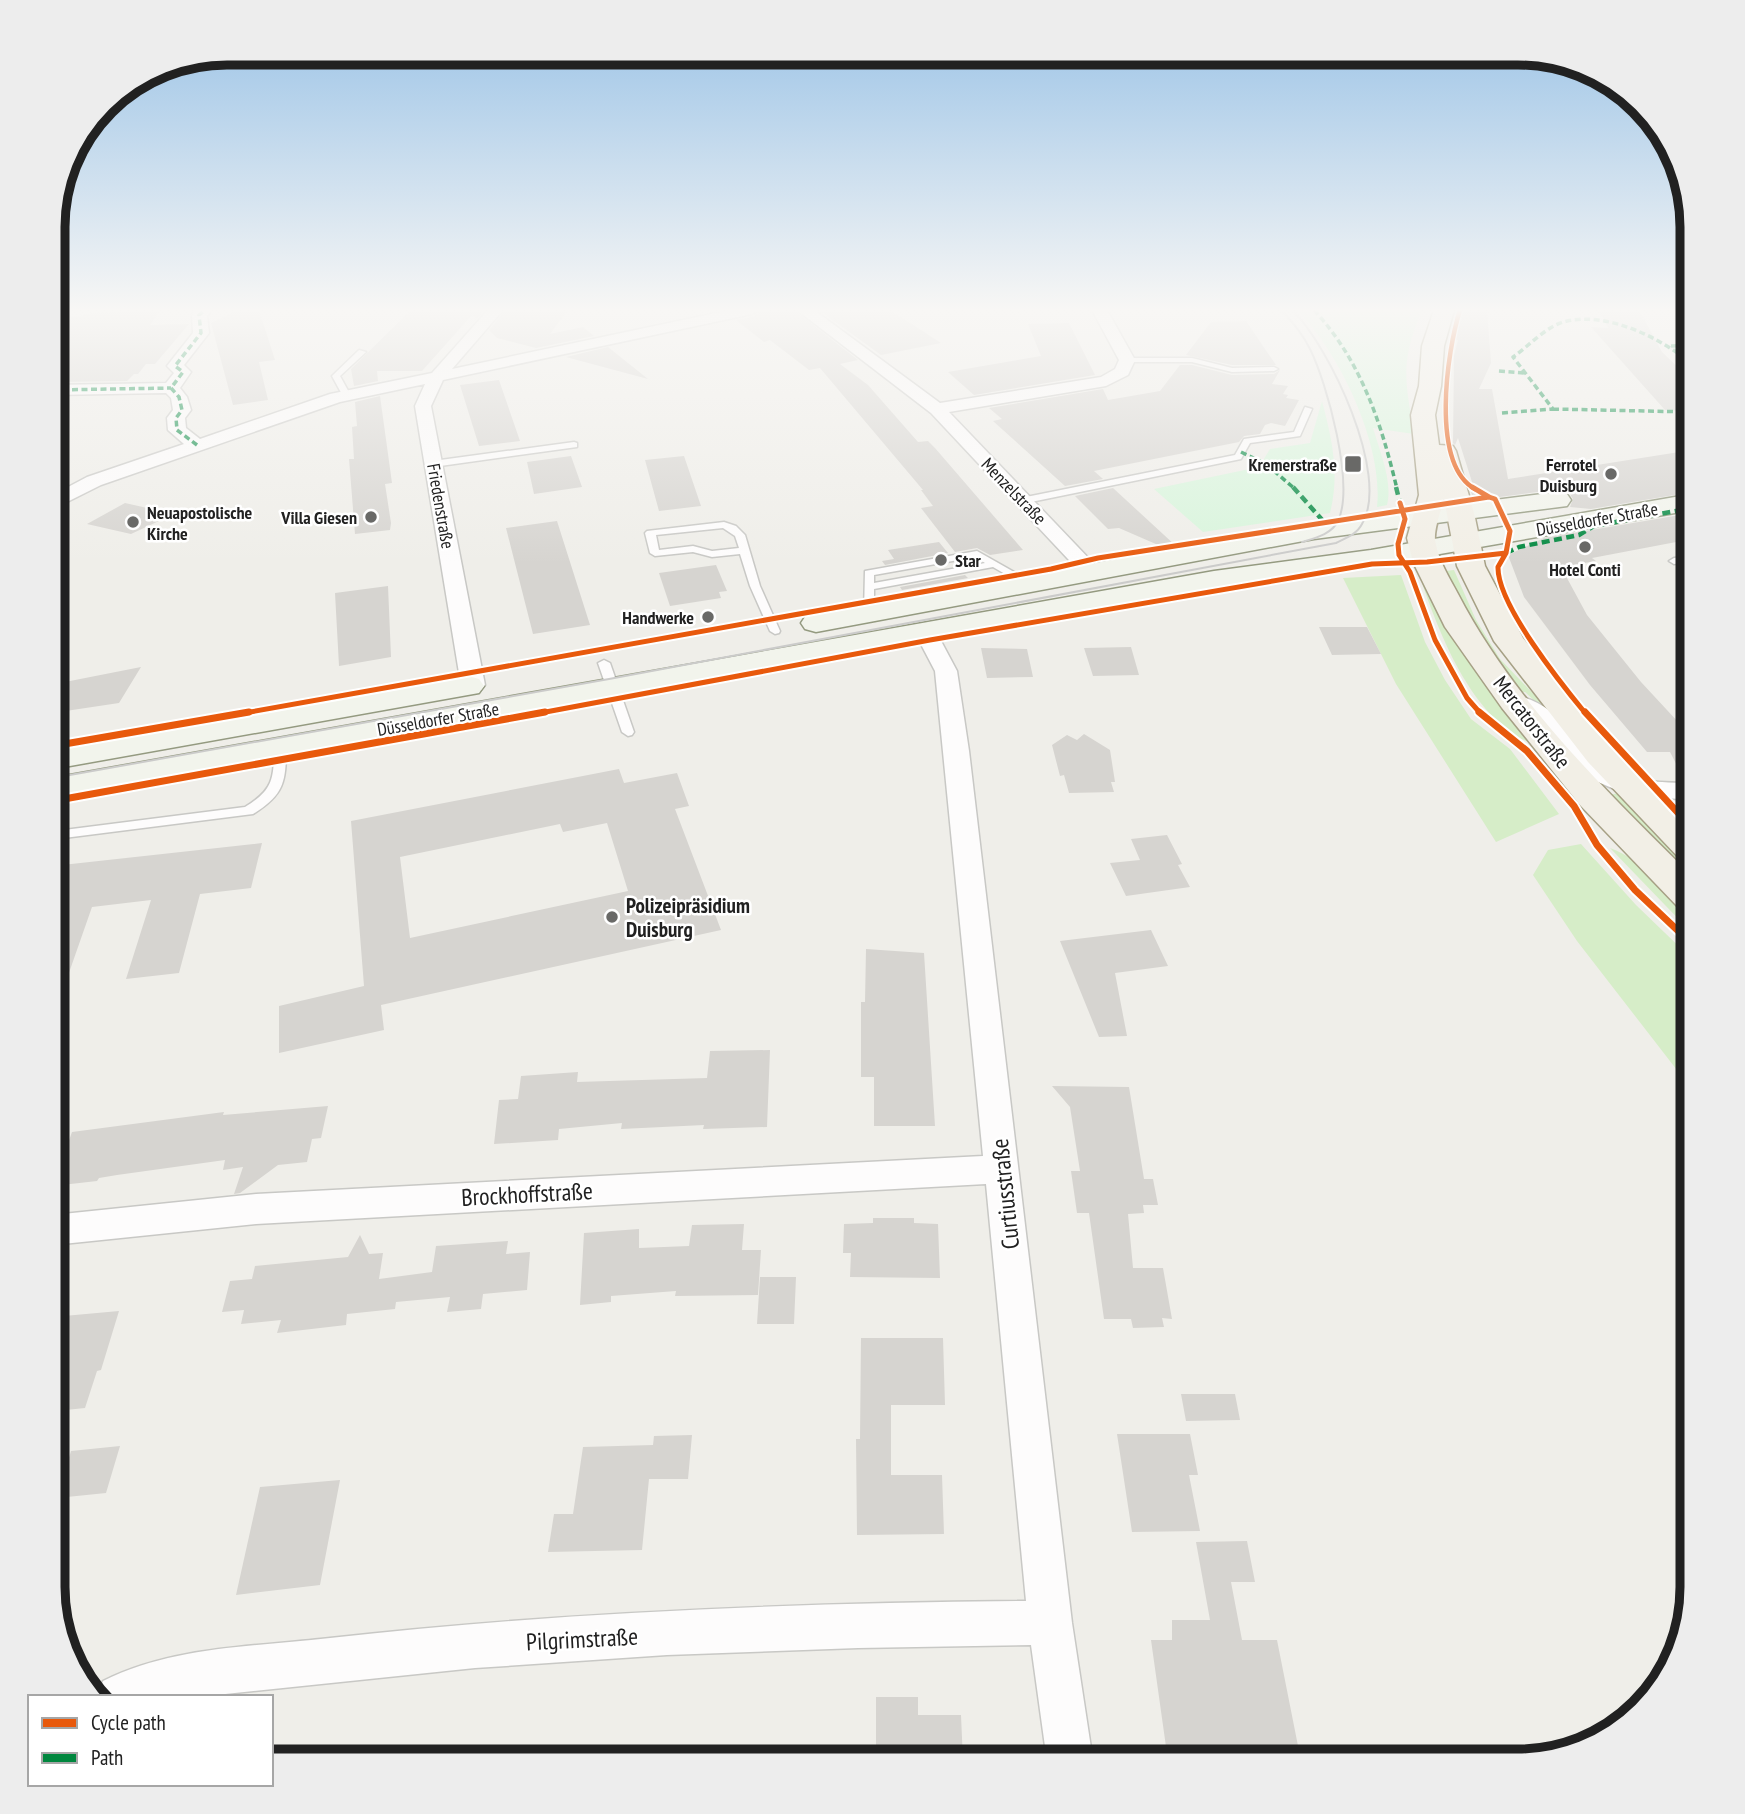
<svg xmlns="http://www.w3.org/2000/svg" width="1745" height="1814" viewBox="0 0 1745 1814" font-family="'PT Sans Narrow',sans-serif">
<rect width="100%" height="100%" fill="#efeee9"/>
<path fill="#d6edc8" d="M1454,570L1476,620L1500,659L1545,706H1540L1525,692H1522L1483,641L1445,571Z
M1401,575L1425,642L1445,680L1471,719L1510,749L1559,814L1496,842L1396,684L1343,578Z
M1422,583L1425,584L1533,744C1474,722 1441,638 1422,583Z
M1620,793L1692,865V882L1608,795Z
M1581,844L1636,905L1692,959V1097L1680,1074L1577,941L1533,875L1548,850Z
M1610,848C1644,861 1666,889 1692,913V933Z"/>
<path fill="#d8f5dc" d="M1297,310H1422C1400,363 1405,379 1414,434L1373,428C1380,452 1393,482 1387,505L1377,507C1384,446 1340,353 1297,310Z
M1322,401C1332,439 1340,474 1330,513L1203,532L1154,489L1259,467L1270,449L1310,443Z"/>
<path fill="#d6d4d0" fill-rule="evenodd" d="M238,310H259L275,360L259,362L268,400L233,405L211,323Z
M411,310H484L477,319L472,315L422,371H377L378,381L354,386L351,369Z
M506,310H568L550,334L583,327L594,336L536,348L497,338L489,330Z
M762,310H794L858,360L840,364L868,385L918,442L928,441L935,448L1023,550L990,555L977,548L955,552L921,508L933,506L921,490H923L820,368L809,370L770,340L764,342L736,320L753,317Z
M819,310H890L941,343L881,355Z
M1456,310H1487L1491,363L1479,389H1492L1508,479L1692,450V492L1591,509L1570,507L1573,499L1568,491L1559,489L1492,498L1472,495L1469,485H1473L1458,438L1455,445L1453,443L1454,356L1458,340L1454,339Z
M1599,310H1639L1662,352L1692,381V411L1665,410L1591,327L1608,328Z
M159,312L150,325L189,324L155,364H146L138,374H134L127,381L53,382V318L77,317L91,313Z
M1246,321L1276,365H1232L1186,355L1211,322Z
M1069,323L1095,375L974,395L948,372L1041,356L1028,324Z
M608,347L648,379L566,357Z
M1180,365H1192L1232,375L1274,374L1280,370L1272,384L1288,386L1283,394L1288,395L1286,398L1299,400L1285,426L1271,423L1265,425L1260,434L1244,436L1239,442L1094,471L1103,479L1065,486L993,421L1002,419L989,408L1103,389L1108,400L1160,391Z
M499,380L520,441L479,446L460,385Z
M380,396L392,483L385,484L391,523L390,530L355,534L349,459H354L352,427L357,426L355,402Z
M571,456L582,487L534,494L527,462Z
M684,456L701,506L659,511L645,460Z
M1113,488L1176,546L1165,548L1119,528L1108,529L1075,496Z
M125,503L174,514L131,534L87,524Z
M1692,513V539L1592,558L1596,561L1561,567L1587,615L1641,682L1692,737V782L1685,781L1670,752H1647L1590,685L1524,597L1508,555L1544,538Z
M557,521L590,625L533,634L506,528Z
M939,542L948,553L885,565L882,561L894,559L888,550Z
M716,565L727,591L719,592L721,598L670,606L659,573Z
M965,575L968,578L902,590L900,587Z
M388,586L391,657L339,666L335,593Z
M1319,627H1367L1381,654L1332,655Z
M1131,647L1139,675L1093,676L1084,648Z
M981,648L1027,649L1033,677L987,678Z
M141,667L119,703L59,712L65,682Z
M1084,734L1110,750L1115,782H1111L1114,792L1069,793L1064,775L1060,776L1052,745L1067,735L1077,740Z
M619,769L624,783L677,773L689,806L675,809L721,930L381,1005L384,1030L279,1053V1006L364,986L351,821ZM607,823L628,891L410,938L400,857L560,824L563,832Z
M1167,835L1182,864L1178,865L1190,887L1126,896L1110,863L1140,860L1131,839Z
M262,843L251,888L200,894L179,973L126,979L151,900L92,907L57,1007L53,1006V866Z
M1151,930L1168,966L1115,973L1127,1036L1099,1037L1060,941Z
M866,949L924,953L935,1126H874V1077H861V1002H865Z
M770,1050L767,1127L703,1129L704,1125L621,1129L622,1123L559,1129L558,1140L494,1144L499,1100L518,1099L521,1076L578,1072L577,1082L707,1078L710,1051Z
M1052,1086L1129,1087L1144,1179H1153L1158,1205H1143L1144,1213L1128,1214L1133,1268H1163L1172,1319L1162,1318L1164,1327L1133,1328L1131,1319H1104L1089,1213H1077L1071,1171H1080L1070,1107Z
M328,1106L321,1138L312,1139L307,1162L278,1165L240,1193L234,1194L243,1167L223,1170L225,1160L117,1175L99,1178L97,1181L53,1186L72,1132L224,1112L223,1115Z
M873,1218H914V1223L938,1224L940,1278L850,1277L851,1253H843L844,1224L873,1223Z
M744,1224L742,1250H761L758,1295L675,1296L676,1291L611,1296V1302L580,1305L584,1233L639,1229V1248L689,1246L692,1225Z
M360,1235L369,1254L383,1253L379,1279L432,1272L436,1246L508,1241L506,1254L530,1252L527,1290L483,1294L481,1309L447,1312L450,1297L396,1302L395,1309L347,1314L346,1325L277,1333L281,1320L241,1324L244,1310L222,1312L230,1281L252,1279L255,1266L348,1257Z
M760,1277H796L794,1324H757Z
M119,1311L101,1370L97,1371L85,1408L56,1411L68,1373L53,1375V1317Z
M861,1338H943L945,1405H891V1475H942L944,1534L857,1535L856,1439H860Z
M1181,1394H1235L1240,1420L1186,1421Z
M1117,1434H1190L1198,1475H1189L1200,1531L1132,1532Z
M692,1435L688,1479H649L642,1550L548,1552L554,1514H573L583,1447L653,1445L654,1436Z
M120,1446L106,1493L57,1498L71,1451Z
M340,1480L320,1585L236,1595L260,1487Z
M1247,1541L1255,1582H1231L1242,1640H1277L1301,1761H1168L1151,1640H1172V1620H1210L1196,1542Z
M876,1697H918V1715H961L963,1761H876Z"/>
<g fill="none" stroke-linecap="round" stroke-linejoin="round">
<defs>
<path id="service" d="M359,350L366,352L340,376L351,396L344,398L332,376Z
M1127,358H1192L1232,368L1274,367L1278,369L1274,371L1232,372L1192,362H1124L1123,360Z
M1305,407L1312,409L1300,436L1250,443L1241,459L1026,503L1021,500L1026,497L1235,455L1244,439L1294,432Z
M574,442L577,443V447L433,467L428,464L433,461Z
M724,522L736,526L745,535L760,586L780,631L779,633L775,634L770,631L750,586L740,554L712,557L693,552L655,556L650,553L645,533L647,531ZM723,528L735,536L739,548L712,551L693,546L659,550L656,535Z
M977,551L1035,584L1034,586H1026L993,567L874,589V613L869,616L864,613L865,571ZM975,557L985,563L874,583V575Z
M1692,556V562L1674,564L1669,561L1674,558Z
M604,660L610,663L634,732L632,735L628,736L622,732L598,663Z
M280,743L286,747C286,782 284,795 253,814L64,838L57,834L64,830L245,807C273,790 274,779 274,747Z"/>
<path id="minor" d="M53,310H64L53,315Z
M196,310H212L207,316L209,333L184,365L191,372L180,388L187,397L191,410L185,418L186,428L200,439L330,394L432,373L488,310H503L452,369L730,310H759L752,314L443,380L431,406L485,685L481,690H465L461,685L415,406L425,384L340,402L101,485L53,509V495L87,477L184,444L168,430L167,418L173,410L171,398L166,393L53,395V385L166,383L174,373L167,366L193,333L192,315Z
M797,310H814L940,403L1101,377L1115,369L1119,360L1092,310H1107L1135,360L1128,375L1106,386L949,412L1097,567L1100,571L1097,575H1083L931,413Z
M925,624L933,626L957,671L969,751L1072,1623L1093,1761H1047L1031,1645L858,1648L667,1655L475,1668L197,1697H96L103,1681C173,1646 253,1647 330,1638C561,1612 793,1603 1026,1601L986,1184L256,1224L53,1245V1215L256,1194L983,1156L935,671L914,631L917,626Z
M1513,694C1564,707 1565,735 1599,764C1624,784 1662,781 1692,784V800L1628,795L1582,775L1539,723L1505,706L1501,701L1505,696Z"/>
<path id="secondary" d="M1558,492L1567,494L1571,500L1567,506L1314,539L816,632L805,629L801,623L805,617L816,614L1314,523Z
M1692,494V510L1371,566L1214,589L53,800V778L1214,571L1371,550Z
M468,676L479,679L484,686L479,693L53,769V749Z"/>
<path id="primary" d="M1434,310H1454L1444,346L1441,386L1435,415L1439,445L1453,446L1456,451L1474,513L1485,566L1523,638L1612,748L1692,829V862L1679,858L1588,762L1494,641L1457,566L1444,499C1441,511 1434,528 1435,540C1438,560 1449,577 1458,594C1514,702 1606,791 1692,876V911L1678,907L1580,805L1502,708L1445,627L1413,562L1407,538L1419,495L1411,415L1419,386L1422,346Z"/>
</defs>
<use href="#service" stroke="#c8c8c5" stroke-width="3"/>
<use href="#minor" stroke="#c8c8c5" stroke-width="3"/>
<use href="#secondary" stroke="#949a80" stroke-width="3"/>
<use href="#primary" stroke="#a6a085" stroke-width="3"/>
<use href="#service" fill="#fdfcfc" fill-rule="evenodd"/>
<use href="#minor" fill="#fdfcfc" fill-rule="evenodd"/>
<use href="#secondary" fill="#f2f4ec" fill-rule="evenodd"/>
<use href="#primary" fill="#f2efe6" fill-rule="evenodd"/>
<path stroke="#cbcbca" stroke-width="2" d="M1281,310C1292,321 1303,335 1310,349C1327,383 1355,485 1338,521C1332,534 1315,538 1302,542
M53,778L609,679L1336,543C1346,538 1357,534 1362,524C1391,476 1329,345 1292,310"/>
<path stroke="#00873e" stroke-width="3.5" stroke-dasharray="6 3.5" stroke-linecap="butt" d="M1314,310C1361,361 1381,422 1397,489
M53,311L57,310
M1671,346L1692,345
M1499,371L1525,373
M53,390L171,388
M1553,409L1692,412
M1502,413L1553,409L1513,357C1529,346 1547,325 1567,321C1609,312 1661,338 1692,364
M1686,436L1692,444
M197,445L177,430L176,418L182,410L179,397L171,388L183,372L175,366L201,333L199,315L205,310
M1241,452L1266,464L1295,489"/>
<path stroke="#00873e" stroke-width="4.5" stroke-dasharray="8 4.5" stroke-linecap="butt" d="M1293,487L1324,522
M1396,487L1400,503
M1506,553L1519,547L1579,535L1594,526L1692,508"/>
<defs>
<path id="cycleway-far2" d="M1460,310C1447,351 1430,464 1475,489"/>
<path id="cycleway-far1" d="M1472,487L1489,497
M1400,503L1405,519L1398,544L1399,555L1410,572L1435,640L1467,698L1481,714
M1506,553L1498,567C1497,604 1562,685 1586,714
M239,714L1051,569L1098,558L1489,497L1495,499L1510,531L1506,553L1427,562L1372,564L930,640L535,714"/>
<path id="cycleway" d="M1479,712L1527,751L1574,806L1597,845L1635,890L1692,944
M1585,712L1692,828
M53,746L249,712
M53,801L545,712"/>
</defs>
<use href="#cycleway-far2" stroke="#fff" stroke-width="7"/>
<use href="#cycleway-far1" stroke="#fff" stroke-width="9"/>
<use href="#cycleway" stroke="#fff" stroke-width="11"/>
<use href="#cycleway-far2" stroke="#e8590c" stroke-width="4.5"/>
<use href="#cycleway-far1" stroke="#e8590c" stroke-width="5"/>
<use href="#cycleway" stroke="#e8590c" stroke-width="7"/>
</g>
<linearGradient id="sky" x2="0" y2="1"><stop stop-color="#97c1e6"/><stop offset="0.55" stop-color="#f8f7f5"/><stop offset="1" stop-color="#f8f7f5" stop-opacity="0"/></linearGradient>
<rect width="1745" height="564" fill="url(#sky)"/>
<g fill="#696967" stroke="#fff" stroke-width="2.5">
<rect x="1344" y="455" width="18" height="18" rx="3.5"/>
<circle cx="1611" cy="474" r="7"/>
<circle cx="371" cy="517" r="7"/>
<circle cx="133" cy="522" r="7"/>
<circle cx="1585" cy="547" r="7"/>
<circle cx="941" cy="560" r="7"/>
<circle cx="708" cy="617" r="7"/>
<circle cx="612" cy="917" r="7"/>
</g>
<g text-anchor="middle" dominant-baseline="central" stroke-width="5" stroke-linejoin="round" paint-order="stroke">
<g font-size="18" font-weight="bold" fill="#212121" stroke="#fff" text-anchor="end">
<text x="1337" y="464">Kremerstraße</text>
<text x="1597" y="464">Ferrotel<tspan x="1597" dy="21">Duisburg</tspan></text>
<text x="147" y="512" text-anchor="start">Neuapostolische<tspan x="147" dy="21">Kirche</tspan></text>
<text x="357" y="517">Villa Giesen</text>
<text x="955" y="560" text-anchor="start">Star</text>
<text x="1585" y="569" text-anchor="middle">Hotel Conti</text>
<text x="694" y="617">Handwerke</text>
</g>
<g font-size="18" fill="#212121" stroke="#fff">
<text transform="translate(1014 491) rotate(46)">Menzelstraße</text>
<text transform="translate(441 506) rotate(80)">Friedenstraße</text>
<text transform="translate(1597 519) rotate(-10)">Düsseldorfer Straße</text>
<text transform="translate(438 719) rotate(-10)">Düsseldorfer Straße</text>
</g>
<g font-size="21" fill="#212121" stroke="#fff">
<text transform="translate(1532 722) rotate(52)">Mercatorstraße</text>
</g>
<g font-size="21" font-weight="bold" fill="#212121" stroke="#fff" text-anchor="start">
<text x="626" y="905">Polizeipräsidium<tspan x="626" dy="24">Duisburg</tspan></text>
</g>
<g font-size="24" fill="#212121" stroke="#fff">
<text transform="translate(527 1194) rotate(-3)">Brockhoffstraße</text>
<text transform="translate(1005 1194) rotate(-96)">Curtiusstraße</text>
<text transform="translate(582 1639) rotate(-3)">Pilgrimstraße</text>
</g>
</g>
<path d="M0 0H1745V1814H0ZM227 65H1518A162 162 0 0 1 1680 227V1587A162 162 0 0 1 1518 1749H227A162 162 0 0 1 65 1587V227A162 162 0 0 1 227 65Z" fill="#ededed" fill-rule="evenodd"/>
<path fill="none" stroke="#212121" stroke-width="9" d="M227 65H1518A162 162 0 0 1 1680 227V1587A162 162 0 0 1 1518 1749H227A162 162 0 0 1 65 1587V227A162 162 0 0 1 227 65Z"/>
<rect x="28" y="1695" width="245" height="91" fill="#ffffff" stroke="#a6a6a6" stroke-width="2"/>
<rect x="42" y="1718" width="35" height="10" fill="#e8590c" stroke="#a6a6a6" stroke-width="2"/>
<text x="91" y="1730" font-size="21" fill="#212121">Cycle path</text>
<rect x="42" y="1753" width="35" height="10" fill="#00873e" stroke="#a6a6a6" stroke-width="2"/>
<text x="91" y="1765" font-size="21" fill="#212121">Path</text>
</svg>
